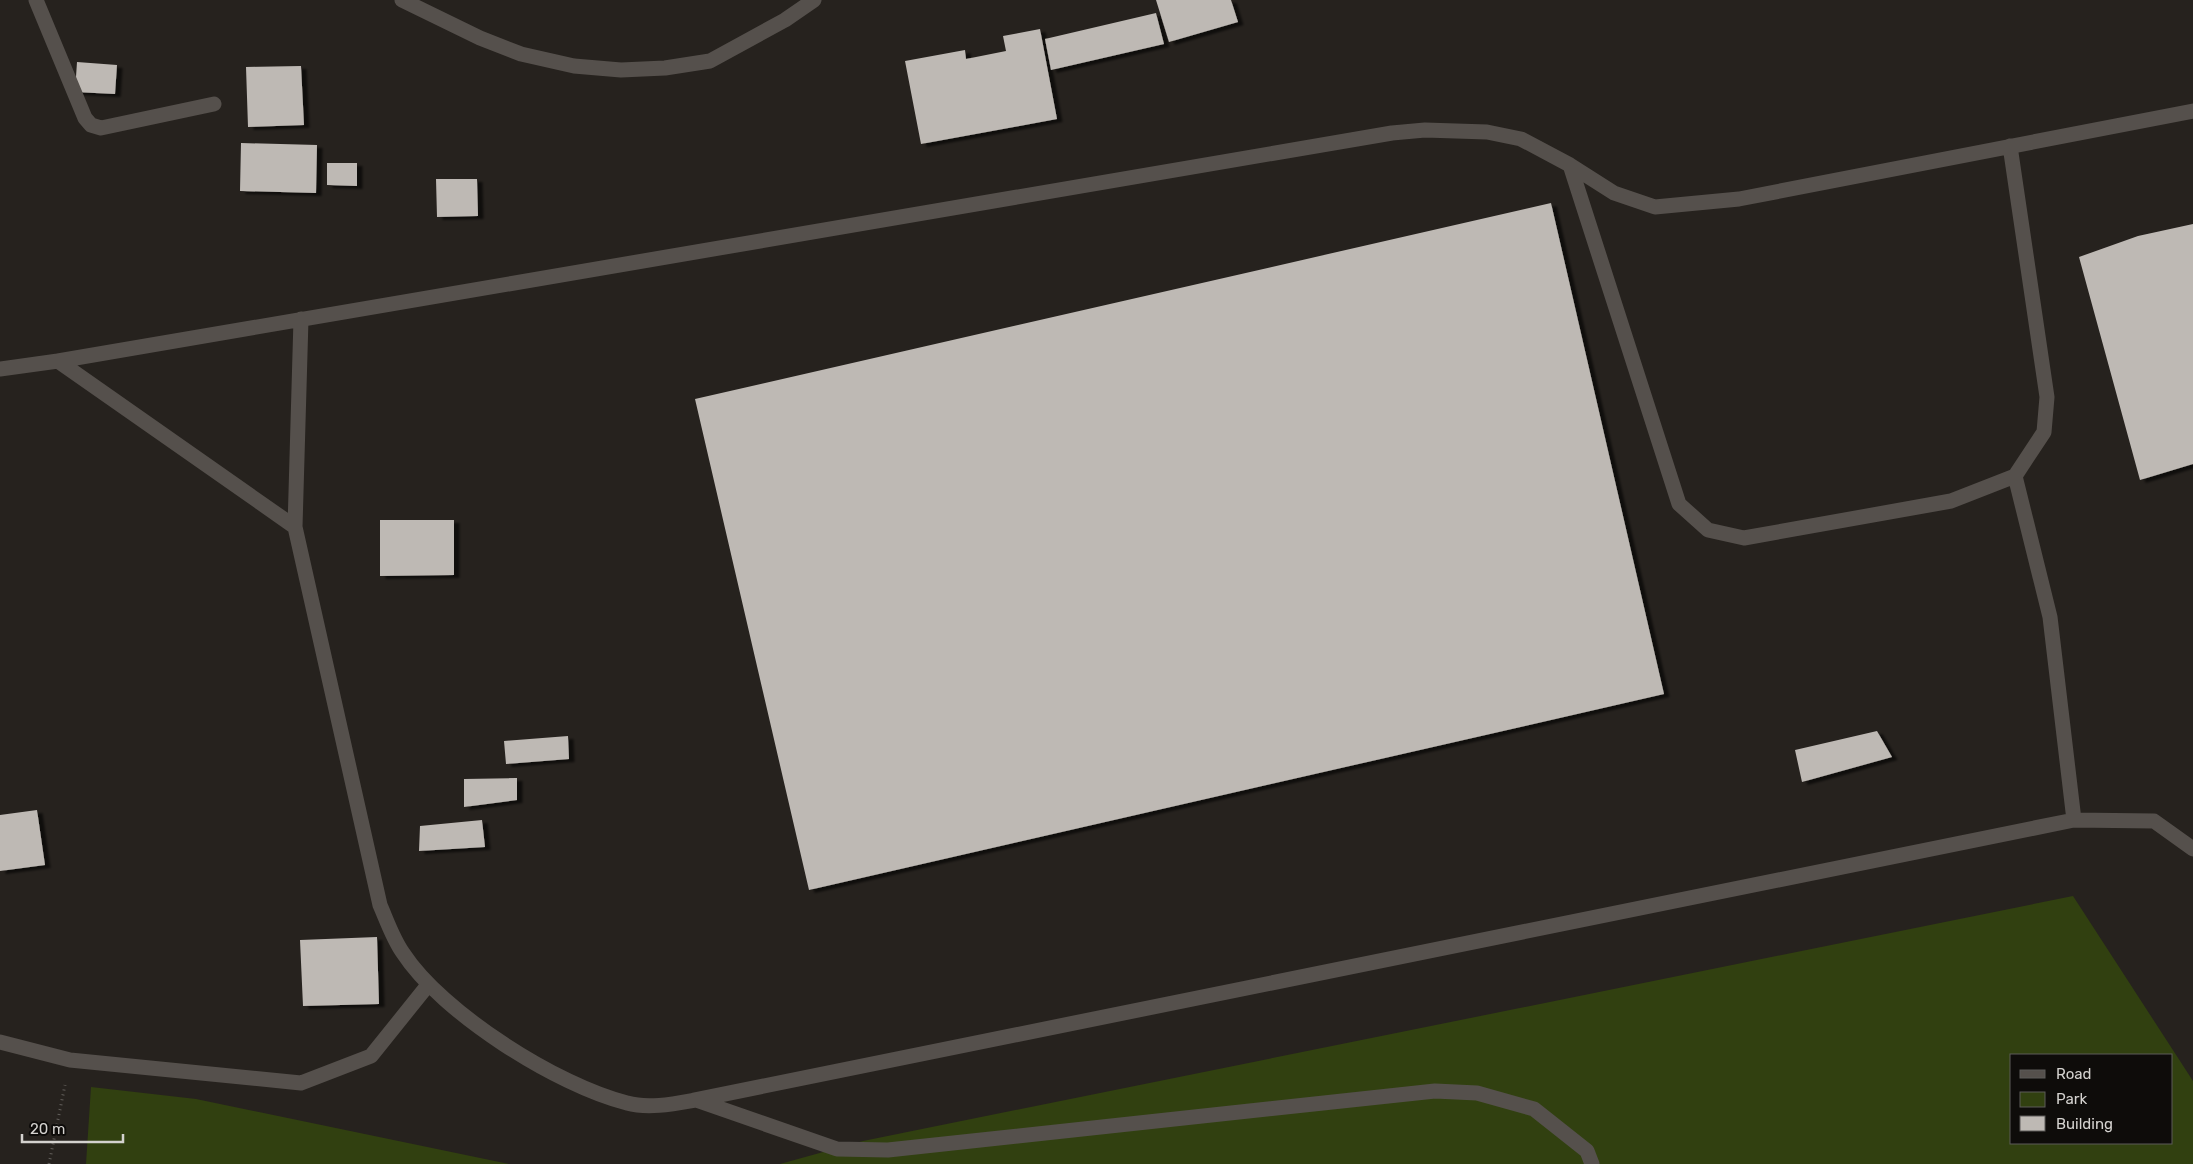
<svg xmlns="http://www.w3.org/2000/svg" width="2193" height="1164" viewBox="0 0 2193 1164" font-family="Rubik,sans-serif">
<defs>
<filter id="shadow"><feDropShadow dx="5.5" dy="3" stdDeviation="1" flood-color="#0009"/></filter>
</defs>
<rect width="100%" height="100%" fill="#26221e"/>
<path fill="#314010" fill-rule="evenodd" d="M2073,896L2193,1081V1164H780L863,1141ZM2012,1055H2172V1143H2012Z
M91,1087L196,1099L509,1164H86Z"/>
<path fill="#beb9b4" filter="url(#shadow)" d="M1156,0H1231L1238,22L1169,42Z
M1156,13L1164,44L1051,70L1045,39Z
M1040,29L1057,119L921,144L905,61L965,50L966,59L1006,51L1003,36Z
M77,62L117,65L115,94L75,92Z
M301,66L304,125L248,127L246,67Z
M241,143L317,145L316,193L240,191Z
M327,163H357V186L327,185Z
M436,179H477L478,216L437,217Z
M1551,203L1664,694L809,890L695,399Z
M2193,224V464L2140,480L2079,257L2138,236Z
M380,520H454V575L380,576Z
M1877,731L1892,757L1802,782L1795,750Z
M568,736L569,759L506,764L504,741Z
M517,778V800L464,807V779Z
M37,810L45,865L0,871V815Z
M482,820L485,847L419,851L420,826Z
M377,937L379,1004L303,1006L300,940Z"/>
<g fill="none" stroke-linecap="round" stroke-linejoin="round">
<path stroke="#615e5a" stroke-width="3" stroke-dasharray="1 4" stroke-linecap="butt" d="M49,1164L65,1085"/>
<path stroke="#55504c" stroke-width="15" d="M36,0L85,118L91,125L101,128L214,104
M402,0L480,38L521,54L574,66L621,70L665,68L710,61L785,20L814,0
M1570,165L1679,504L1708,530L1744,538L1951,501L2015,476L2044,432L2047,397L2010,146
M301,319L295,527L380,905C387,921 393,939 403,953C442,1013 558,1086 627,1103C648,1109 673,1104 695,1100L2074,820L2154,821L2193,849
M58,361L295,527
M0,369L58,361L1392,133L1425,130L1487,132L1521,139L1570,165L1614,193L1655,207L1739,199L2193,111
M2015,476L2050,617L2074,820
M0,1042L70,1060L301,1083L371,1056L428,985
M696,1100L837,1149L888,1150L1435,1091L1477,1093L1534,1109L1587,1151L1592,1164"/>
</g>
<rect x="2010" y="1054" width="162" height="90" fill="#0e0c0a" stroke="#5d5b59"/>
<rect x="2020" y="1070" width="25" height="8" fill="#55504c" stroke="#5d5b59"/>
<text x="2056" y="1079" font-size="15" fill="#d4d2cf">Road</text>
<rect x="2020" y="1092" width="25" height="15" fill="#314010" stroke="#5d5b59"/>
<text x="2056" y="1104" font-size="15" fill="#d4d2cf">Park</text>
<rect x="2020" y="1116" width="25" height="15" fill="#beb9b4" stroke="#5d5b59"/>
<text x="2056" y="1129" font-size="15" fill="#d4d2cf">Building</text>
<path d="M22 1134v8h101v-8" fill="none" stroke="#d4d2cf" stroke-width="2.5"/>
<text x="30" y="1134" font-size="15" fill="#d4d2cf" stroke="#0e0c0a" stroke-width="4" paint-order="stroke">20 m</text>
</svg>
